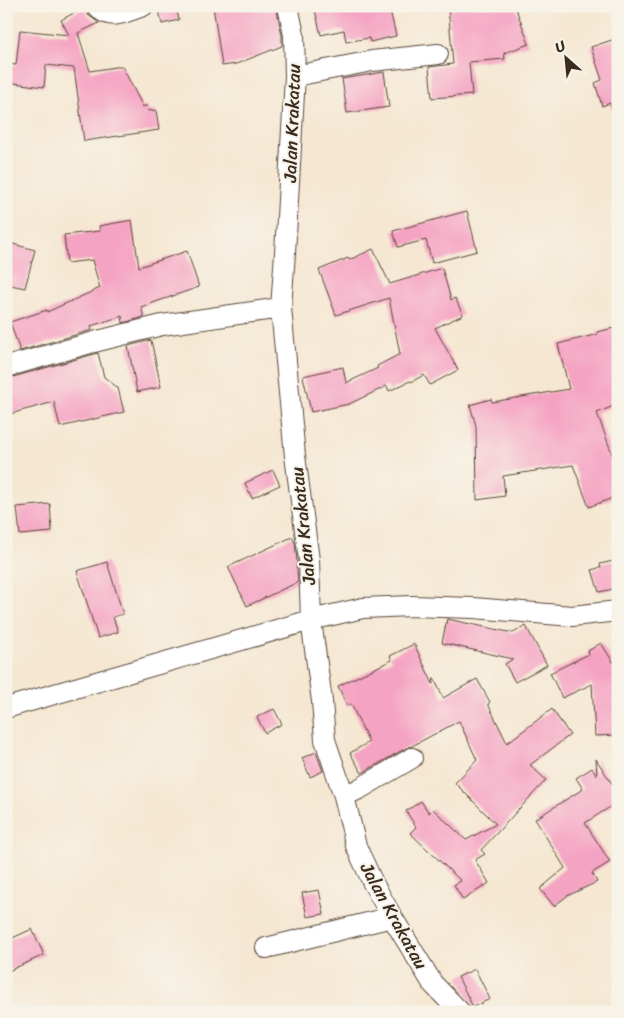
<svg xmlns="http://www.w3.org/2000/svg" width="624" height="1018" viewBox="0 0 624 1018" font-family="Sriracha,sans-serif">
<rect width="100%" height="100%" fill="#f7f3e8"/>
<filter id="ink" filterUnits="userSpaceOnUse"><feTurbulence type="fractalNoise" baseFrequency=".02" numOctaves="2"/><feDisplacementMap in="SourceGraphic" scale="10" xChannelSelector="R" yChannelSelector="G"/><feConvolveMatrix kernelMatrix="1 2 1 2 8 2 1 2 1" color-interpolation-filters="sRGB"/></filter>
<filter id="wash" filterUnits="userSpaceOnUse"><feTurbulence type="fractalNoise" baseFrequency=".0096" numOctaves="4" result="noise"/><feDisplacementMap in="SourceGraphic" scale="20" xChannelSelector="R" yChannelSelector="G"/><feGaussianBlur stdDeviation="1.12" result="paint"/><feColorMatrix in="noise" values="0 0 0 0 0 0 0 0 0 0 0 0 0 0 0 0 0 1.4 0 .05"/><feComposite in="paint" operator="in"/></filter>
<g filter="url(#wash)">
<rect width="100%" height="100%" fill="#f5e7d2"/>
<g id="blocks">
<path fill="#f5a3c2" d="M158,6H176L179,20L162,24Z
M213,6H276L282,36V46L236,64L222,66Z
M332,6H389L396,36L370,42L369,38L346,42L344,30L321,35L315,10Z
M448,6H515L529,44L504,53L505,59L469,62L472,95L432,98L429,67L453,64Z
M85,7L88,15L99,23L78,33L90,71L122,66L143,107L147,105L148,111L156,110L159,130L84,141L74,68L46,65L44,87L6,82V64L16,65L20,30L69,35L61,20Z
M618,38V118L615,119L610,103L602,106L595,83L602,80L591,47Z
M384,72L389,107L347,113L342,79Z
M467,211L477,251L432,263L426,240L398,247L393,231Z
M132,220L139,267L187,251L199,287L141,307L144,317L123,323L122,316L91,326L92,330L20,351L10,322L47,310V312L100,288L92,260L67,263L64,235L100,231L99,226Z
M6,242L35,250L25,288L6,284Z
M373,249L390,284L442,268L451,300L455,298L463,315L435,328L458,370L430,385L424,375L411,382L410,381L389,391L387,386L349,404L311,412L303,376L343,367L346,383L378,368L377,366L400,354L389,298L336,315L319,270L348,258L349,260Z
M618,327V404L597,413L618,470V496L589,507L573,465L503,476L505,496L477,500L476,426L470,405L491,399L492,402L569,389L558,344L598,334L597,332Z
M151,340L161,387L137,392L128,346Z
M98,353L104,377L118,388L124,412L60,427L54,402L6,415V379Z
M273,470L280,485L252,498L245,483Z
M50,504L52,532L20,535L17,507Z
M292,537L295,543L297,561V565L296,566L297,570L298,582L247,606L228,567Z
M618,560V588L599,592L592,570L601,567L600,564Z
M107,562L123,614L113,617L118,632L98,638L77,571Z
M447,619L513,633L526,626L547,665L515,682L505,664L513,659L442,643Z
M601,643L613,662L618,660V735L595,736L592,684L562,698L550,673L589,654L588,651Z
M414,644L433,684L434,678L443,698L477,679L490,702L488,704L507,743L552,709L570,735L530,765L546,780L481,850L485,854L475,860L489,883L463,900L454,885L461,881L410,833L416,827L406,811L421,801L429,813L433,809L466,840L496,824L455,783L477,760L459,721L412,746L406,748L362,773L350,753L369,742L351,704L347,706L338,686L392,660L390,656Z
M274,709L282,724L265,733L257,717Z
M316,752L323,771L310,777L302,758Z
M596,759L618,793V802L585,823L610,862L592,873L597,882L567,896L554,906L540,889L565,868L535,819L583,789L576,778L592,768L597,775Z
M319,890L324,914L307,917L302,893Z
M32,929L44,955L6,972V941Z
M475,969L490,999L473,1007L458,977Z"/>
</g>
</g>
<g filter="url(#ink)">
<use href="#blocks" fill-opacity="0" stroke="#574639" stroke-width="1"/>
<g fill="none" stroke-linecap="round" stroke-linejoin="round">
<defs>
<path id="minor" d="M96,6C111,22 124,12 143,6
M288,6L294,35L295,76L285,253L281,308L295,456L309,560L311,620L322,701L325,740L344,796L356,846L373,883L392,917L433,984L460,1012
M295,76L372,61L438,54
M6,367L94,342L162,325L281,308
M6,708L311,620L363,608L411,606L474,608L572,616L618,611
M344,796L359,789L412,758
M266,948L392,917"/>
</defs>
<use href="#minor" stroke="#574639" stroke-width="22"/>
<use href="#minor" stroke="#fff" stroke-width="20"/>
</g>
</g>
<g text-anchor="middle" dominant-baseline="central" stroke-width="4" stroke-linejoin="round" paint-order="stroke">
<g font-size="18" fill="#3b2a1e" stroke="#f7f3e8">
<text transform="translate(292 123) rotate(-88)">Jalan Krakatau</text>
<text transform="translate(303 526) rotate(-96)">Jalan Krakatau</text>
<text transform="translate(394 916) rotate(61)">Jalan Krakatau</text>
</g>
</g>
<rect width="624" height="1018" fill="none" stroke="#f7f3e8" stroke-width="25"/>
<g transform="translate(566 58) rotate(333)" stroke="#f7f3e8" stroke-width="4" paint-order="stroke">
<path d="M0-4L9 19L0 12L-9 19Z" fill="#3b2a1e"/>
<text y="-8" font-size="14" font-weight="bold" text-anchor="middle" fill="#3b2a1e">U</text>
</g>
</svg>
